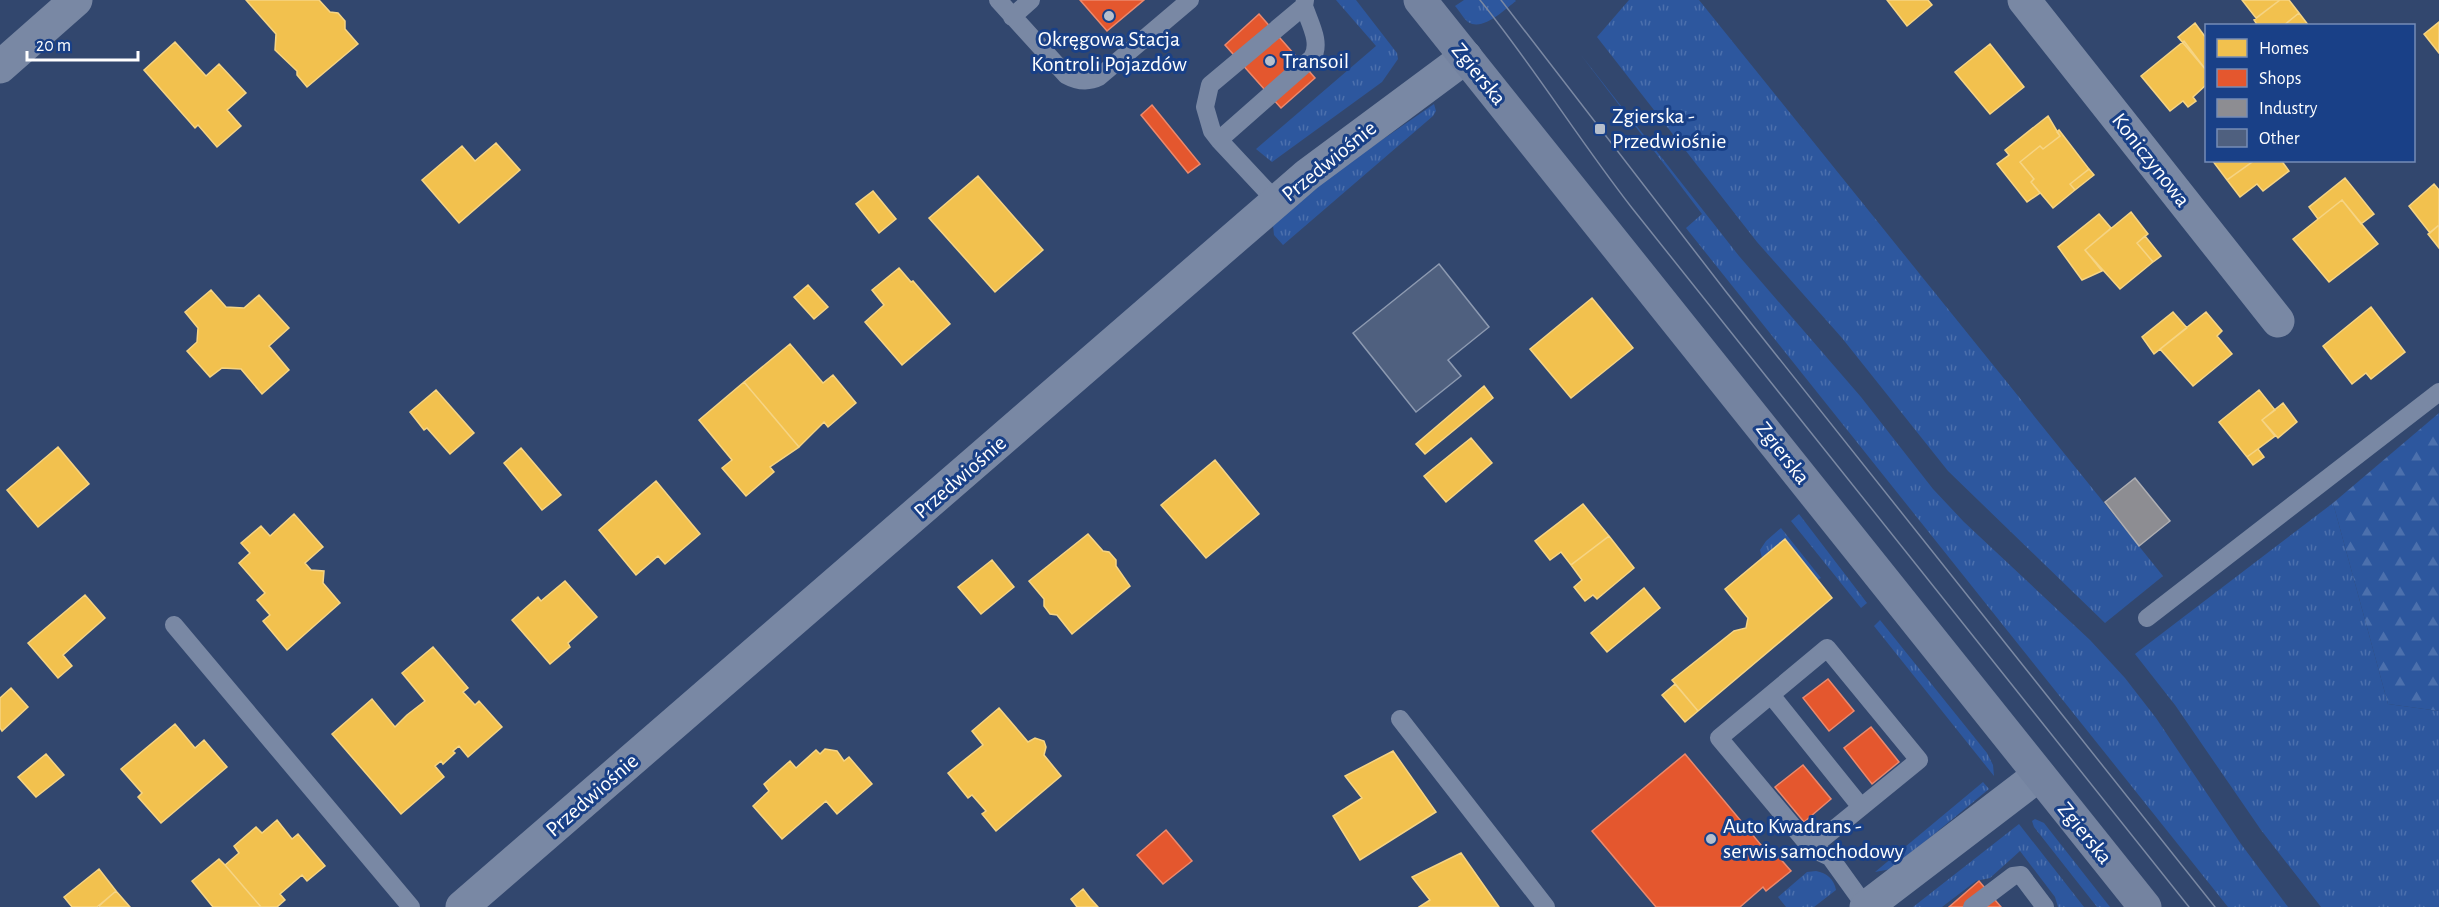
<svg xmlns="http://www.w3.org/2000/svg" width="2439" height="907" viewBox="0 0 2439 907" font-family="'Alegreya Sans',sans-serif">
<defs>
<pattern id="grass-tufts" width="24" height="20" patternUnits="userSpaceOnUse" patternTransform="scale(1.5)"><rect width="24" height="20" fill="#2d579e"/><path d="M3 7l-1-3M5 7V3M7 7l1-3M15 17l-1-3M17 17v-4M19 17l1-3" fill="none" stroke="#4c70ad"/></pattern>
<pattern id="forest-firs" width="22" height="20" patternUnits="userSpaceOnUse" patternTransform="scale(1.5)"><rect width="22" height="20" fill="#2d579e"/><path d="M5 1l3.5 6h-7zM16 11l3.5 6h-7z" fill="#4c70ad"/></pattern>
</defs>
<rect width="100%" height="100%" fill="#32476e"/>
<path fill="url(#grass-tufts)" d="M1336,0H1356L1397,53L1398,59L1382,82L1272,162L1256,149L1376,46Z
M1464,0H1515L1516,1C1505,9 1483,32 1468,22C1463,18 1459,10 1455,6Z
M1629,0H1699L2163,576L2105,623L1948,471L1842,338L1757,242L1597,37Z
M1581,55L1739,256L1861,397L1933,489L1964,522L2090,640L2125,678L2156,718L2241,844L2288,907H2228L1686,228L1702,214Z
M1434,104L1436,111L1433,116L1283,245L1274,235L1273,225L1331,175Z
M2333,503L2388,704L2439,711V907H2321L2261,830L2175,705L2135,654Z
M1799,514L1867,603L1861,608L1791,521Z
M1781,528L1821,578L1817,580L1785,540L1762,558L1760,550L1766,541Z
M1880,620L1987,753L1993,765L1994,776L1874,626Z
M1983,782L1989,789L1899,863L1891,869L1875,872Z
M2035,819L2044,823L2110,907H2097L2034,827L2032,821Z
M2019,824L2084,907H2058L2055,897L2020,851L1990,878L1976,881L1942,907H1913Z
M1816,871C1827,873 1834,879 1836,890L1814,907H1786L1778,897L1807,872Z"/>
<path fill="url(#forest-firs)" d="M2439,413V711L2388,704L2333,503Z"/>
<path fill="#f2c14e" stroke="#f6d483" stroke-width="1.5" d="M246,0H319L330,12L338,13L345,21V29L358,44L307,87L297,75V71L275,50L276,34Z
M1887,0H1928L1932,5L1907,26Z
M2242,0H2280L2256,18Z
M2280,0H2289L2299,13L2283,26H2258L2254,20Z
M2299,13L2309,26H2283Z
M2439,22V53L2424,34Z
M2195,23L2206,38V70L2178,37Z
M2184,41L2206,70V85L2193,97L2196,101L2188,107L2183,101L2170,111L2141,76Z
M175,42L206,76L219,64L246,93L227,110L241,126L217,147L198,125L195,128L144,70Z
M1990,44L2024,87L1990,114L1955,72Z
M2048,116L2060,136L2043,149L2040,146L2020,162L2034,179L2031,182L2040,193L2027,202L1997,164L2009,155L2005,150Z
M2059,130L2089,169L2070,184L2075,190L2053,208L2031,182L2034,179L2020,162L2040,146L2043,149L2060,136L2057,132Z
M496,143L520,170L459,223L422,180L462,146L475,161Z
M2212,160H2255L2227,180Z
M2255,160H2281L2289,171L2263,191L2257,184L2240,197L2227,180Z
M2089,169L2094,175L2075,190L2070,184Z
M978,176L1043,250L995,292L929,218Z
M2345,178L2374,214L2361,224L2342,200L2318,219L2309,207Z
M2434,184L2439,190V225L2430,233L2409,206Z
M873,191L896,219L879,233L856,204Z
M2342,200L2378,244L2329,282L2293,239Z
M2131,212L2148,234L2137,243L2153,262L2120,289L2085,250Z
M2099,214L2111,228L2085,250L2102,271L2082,280L2058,247Z
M2439,225V248L2428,234Z
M2145,236L2161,256L2153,262L2137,243Z
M899,268L911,282L913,281L950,324L902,365L865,322L884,305L872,290Z
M808,285L828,307L814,319L794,297Z
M211,290L226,307L244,308L259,295L289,328L269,346L289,370L262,394L241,369L222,368L210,377L187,351L197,342L198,328L185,312Z
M1592,298L1633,348L1571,398L1530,349Z
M2371,307L2405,352L2371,379L2366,373L2352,384L2323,346Z
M2173,312L2187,328L2154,354L2142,337Z
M2206,312L2222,331L2217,336L2232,354L2193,386L2160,349Z
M790,344L823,383L833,375L856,403L828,427L824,422L799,447L744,382Z
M744,382L799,447L770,467L774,472L746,496L722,468L732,460L699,420Z
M1484,386L1493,398L1425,454L1416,444Z
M436,390L474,433L450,454L427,428L424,430L410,412Z
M2259,390L2275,410L2262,420L2275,436L2247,457L2219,422Z
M2283,403L2297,422L2278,438L2262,420Z
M1471,438L1492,463L1446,502L1424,476Z
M58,447L89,484L38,527L7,490Z
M521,448L561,495L542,510L504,463Z
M2258,449L2264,457L2253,465L2247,457Z
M1215,460L1259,514L1206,558L1161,505Z
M656,481L700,534L665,564L658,556L636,575L599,530Z
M1583,504L1609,536L1571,565L1561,552L1550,560L1535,541Z
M294,514L323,547L305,563L311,570L324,571L323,583L340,603L287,650L263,621L270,615L257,600L265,593L239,563L250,553L241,543L261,526L270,536Z
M1088,534L1103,551L1109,552L1116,560V566L1130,586L1072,634L1057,615L1050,614L1044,606V599L1029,581Z
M1609,536L1634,568L1597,599L1593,595L1585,601L1574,587L1582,580L1571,565Z
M1785,539L1832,598L1698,711L1672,680L1734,631L1746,628L1748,618L1725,589Z
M992,560L1014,587L981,614L958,587Z
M565,581L597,617L568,643L570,647L550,664L512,620L538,597L541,601Z
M1644,588L1660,608L1607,652L1591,633Z
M85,595L105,618L63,655L72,666L58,678L28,643Z
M433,647L468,688L463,692L475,705L479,701L502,727L468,757L459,746L453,751L455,753L443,764L441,761L435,766L444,777L401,814L332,734L372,699L395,727L407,715L425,701L402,673Z
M1675,684L1698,711L1685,722L1662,695Z
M11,688L28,707L2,731L0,728V698Z
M999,708L1028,742L1035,738L1044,741L1046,747L1044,755L1061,776L996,831L982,814L986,811L972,795L968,798L948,773L983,745L972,731Z
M175,724L195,748L204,740L227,767L161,823L138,797L142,793L121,769Z
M825,749L837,751L844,761L849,757L872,784L837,814L826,801L782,839L753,806L769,791L764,784L790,761L796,768L816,750L820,754Z
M1393,751L1436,812L1360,860L1333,816L1362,798L1345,776Z
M46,754L64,775L36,797L18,777Z
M277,820L292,839L298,834L325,866L307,881L302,875L280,894L285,900L277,907H261L225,865L239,853L234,846L256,827L262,833Z
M1461,853L1499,907H1419L1430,900L1412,877Z
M219,859L225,865L261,907H213L192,881Z
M99,869L116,891L97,907H72L64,897Z
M1083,889L1090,898L1098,907H1077L1071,899Z
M116,891L130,907H100L99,906Z"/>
<path fill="#e4572e" stroke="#ec896d" stroke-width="1.5" d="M1080,0H1144L1107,31Z
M1259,14L1315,78L1281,108L1225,45Z
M1152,105L1200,164L1188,173L1141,115Z
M1828,679L1854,711L1829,731L1803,698Z
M1871,727L1899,762L1872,784L1844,748Z
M1685,754L1766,851L1770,847L1791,871L1766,891L1763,887L1740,907H1656L1592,831Z
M1803,765L1831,799L1804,822L1775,787Z
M1166,830L1192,861L1163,884L1137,855Z
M1979,881L2001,907H1949Z"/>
<path fill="#8d8d92" stroke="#afafb3" stroke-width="1.5" d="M2135,478L2170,521L2139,546L2105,502Z"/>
<path fill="#4f607f" stroke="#8d9ab1" stroke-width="1.5" d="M1439,264L1489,327L1448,360L1461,376L1416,412L1353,333Z"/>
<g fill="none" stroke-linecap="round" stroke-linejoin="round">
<path stroke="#7988a4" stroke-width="18" d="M998,0L1066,75C1077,81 1087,83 1099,77L1190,0
M1012,17L1031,0
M1219,140L1212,131L1205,107L1210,85L1304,6
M1277,202L1219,140L1312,58C1322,43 1309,22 1304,6L1305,0
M2147,618L2439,392
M174,625L411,907
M1771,695L1861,807
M1400,719L1546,907
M1811,848L1919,760L1827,648L1719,738L1811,848L1830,857L1866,907
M1972,907L2013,876L2021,875L2045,907"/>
<path stroke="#7988a4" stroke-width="33" d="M2024,0L2278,321
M0,67L76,0
M462,907L1307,175L1466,57
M1866,907L2039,775"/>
<path stroke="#7483a0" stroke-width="33" d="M1420,0L2145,907"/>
<path stroke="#7a88a3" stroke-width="1.5" d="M1480,0C1534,67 1579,140 1632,208L2189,907
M1501,0L1727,293L2215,907"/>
</g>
<g fill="#b7bfcc" stroke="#194087" stroke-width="2">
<circle cx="1109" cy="16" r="6"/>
<circle cx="1270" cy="61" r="6"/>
<rect x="1594" y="123" width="12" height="12" rx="3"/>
<circle cx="1711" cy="839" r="6"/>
</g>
<g text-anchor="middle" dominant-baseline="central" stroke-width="6" stroke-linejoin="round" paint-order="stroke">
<g font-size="22" fill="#fff" stroke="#194087" text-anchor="start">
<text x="1109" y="39" text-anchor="middle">Okręgowa Stacja<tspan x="1109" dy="25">Kontroli Pojazdów</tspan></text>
<text x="1282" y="61">Transoil</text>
<text x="1612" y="116">Zgierska -<tspan x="1612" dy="25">Przedwiośnie</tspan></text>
<text x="1723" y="826">Auto Kwadrans -<tspan x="1723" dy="25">serwis samochodowy</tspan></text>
</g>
<g font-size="22" fill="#fff" stroke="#194087">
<text transform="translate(1479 74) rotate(51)">Zgierska</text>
<text transform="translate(2151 160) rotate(52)">Koniczynowa</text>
<text transform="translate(1329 161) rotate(-39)">Przedwiośnie</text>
<text transform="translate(1783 453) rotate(52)">Zgierska</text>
<text transform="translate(960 477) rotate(-41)">Przedwiośnie</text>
<text transform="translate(592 795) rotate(-41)">Przedwiośnie</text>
<text transform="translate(2085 833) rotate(51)">Zgierska</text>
</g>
</g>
<rect x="2205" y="24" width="210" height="138" fill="#194087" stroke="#758cb7" stroke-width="1.5"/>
<rect x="2217" y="39" width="30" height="18" fill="#f2c14e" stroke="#758cb7" stroke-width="1.5"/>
<text x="2259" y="54" font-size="18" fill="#ffffff">Homes</text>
<rect x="2217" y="69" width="30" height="18" fill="#e4572e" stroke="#758cb7" stroke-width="1.5"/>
<text x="2259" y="84" font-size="18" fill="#ffffff">Shops</text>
<rect x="2217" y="99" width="30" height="18" fill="#8d8d92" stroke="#758cb7" stroke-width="1.5"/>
<text x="2259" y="114" font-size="18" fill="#ffffff">Industry</text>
<rect x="2217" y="129" width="30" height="18" fill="#4f607f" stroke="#758cb7" stroke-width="1.5"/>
<text x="2259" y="144" font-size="18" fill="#ffffff">Other</text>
<path d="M27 51v9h111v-9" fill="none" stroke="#ffffff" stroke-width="3"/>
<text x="36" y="51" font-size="18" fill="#ffffff" stroke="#194087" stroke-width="4.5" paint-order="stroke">20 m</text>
</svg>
